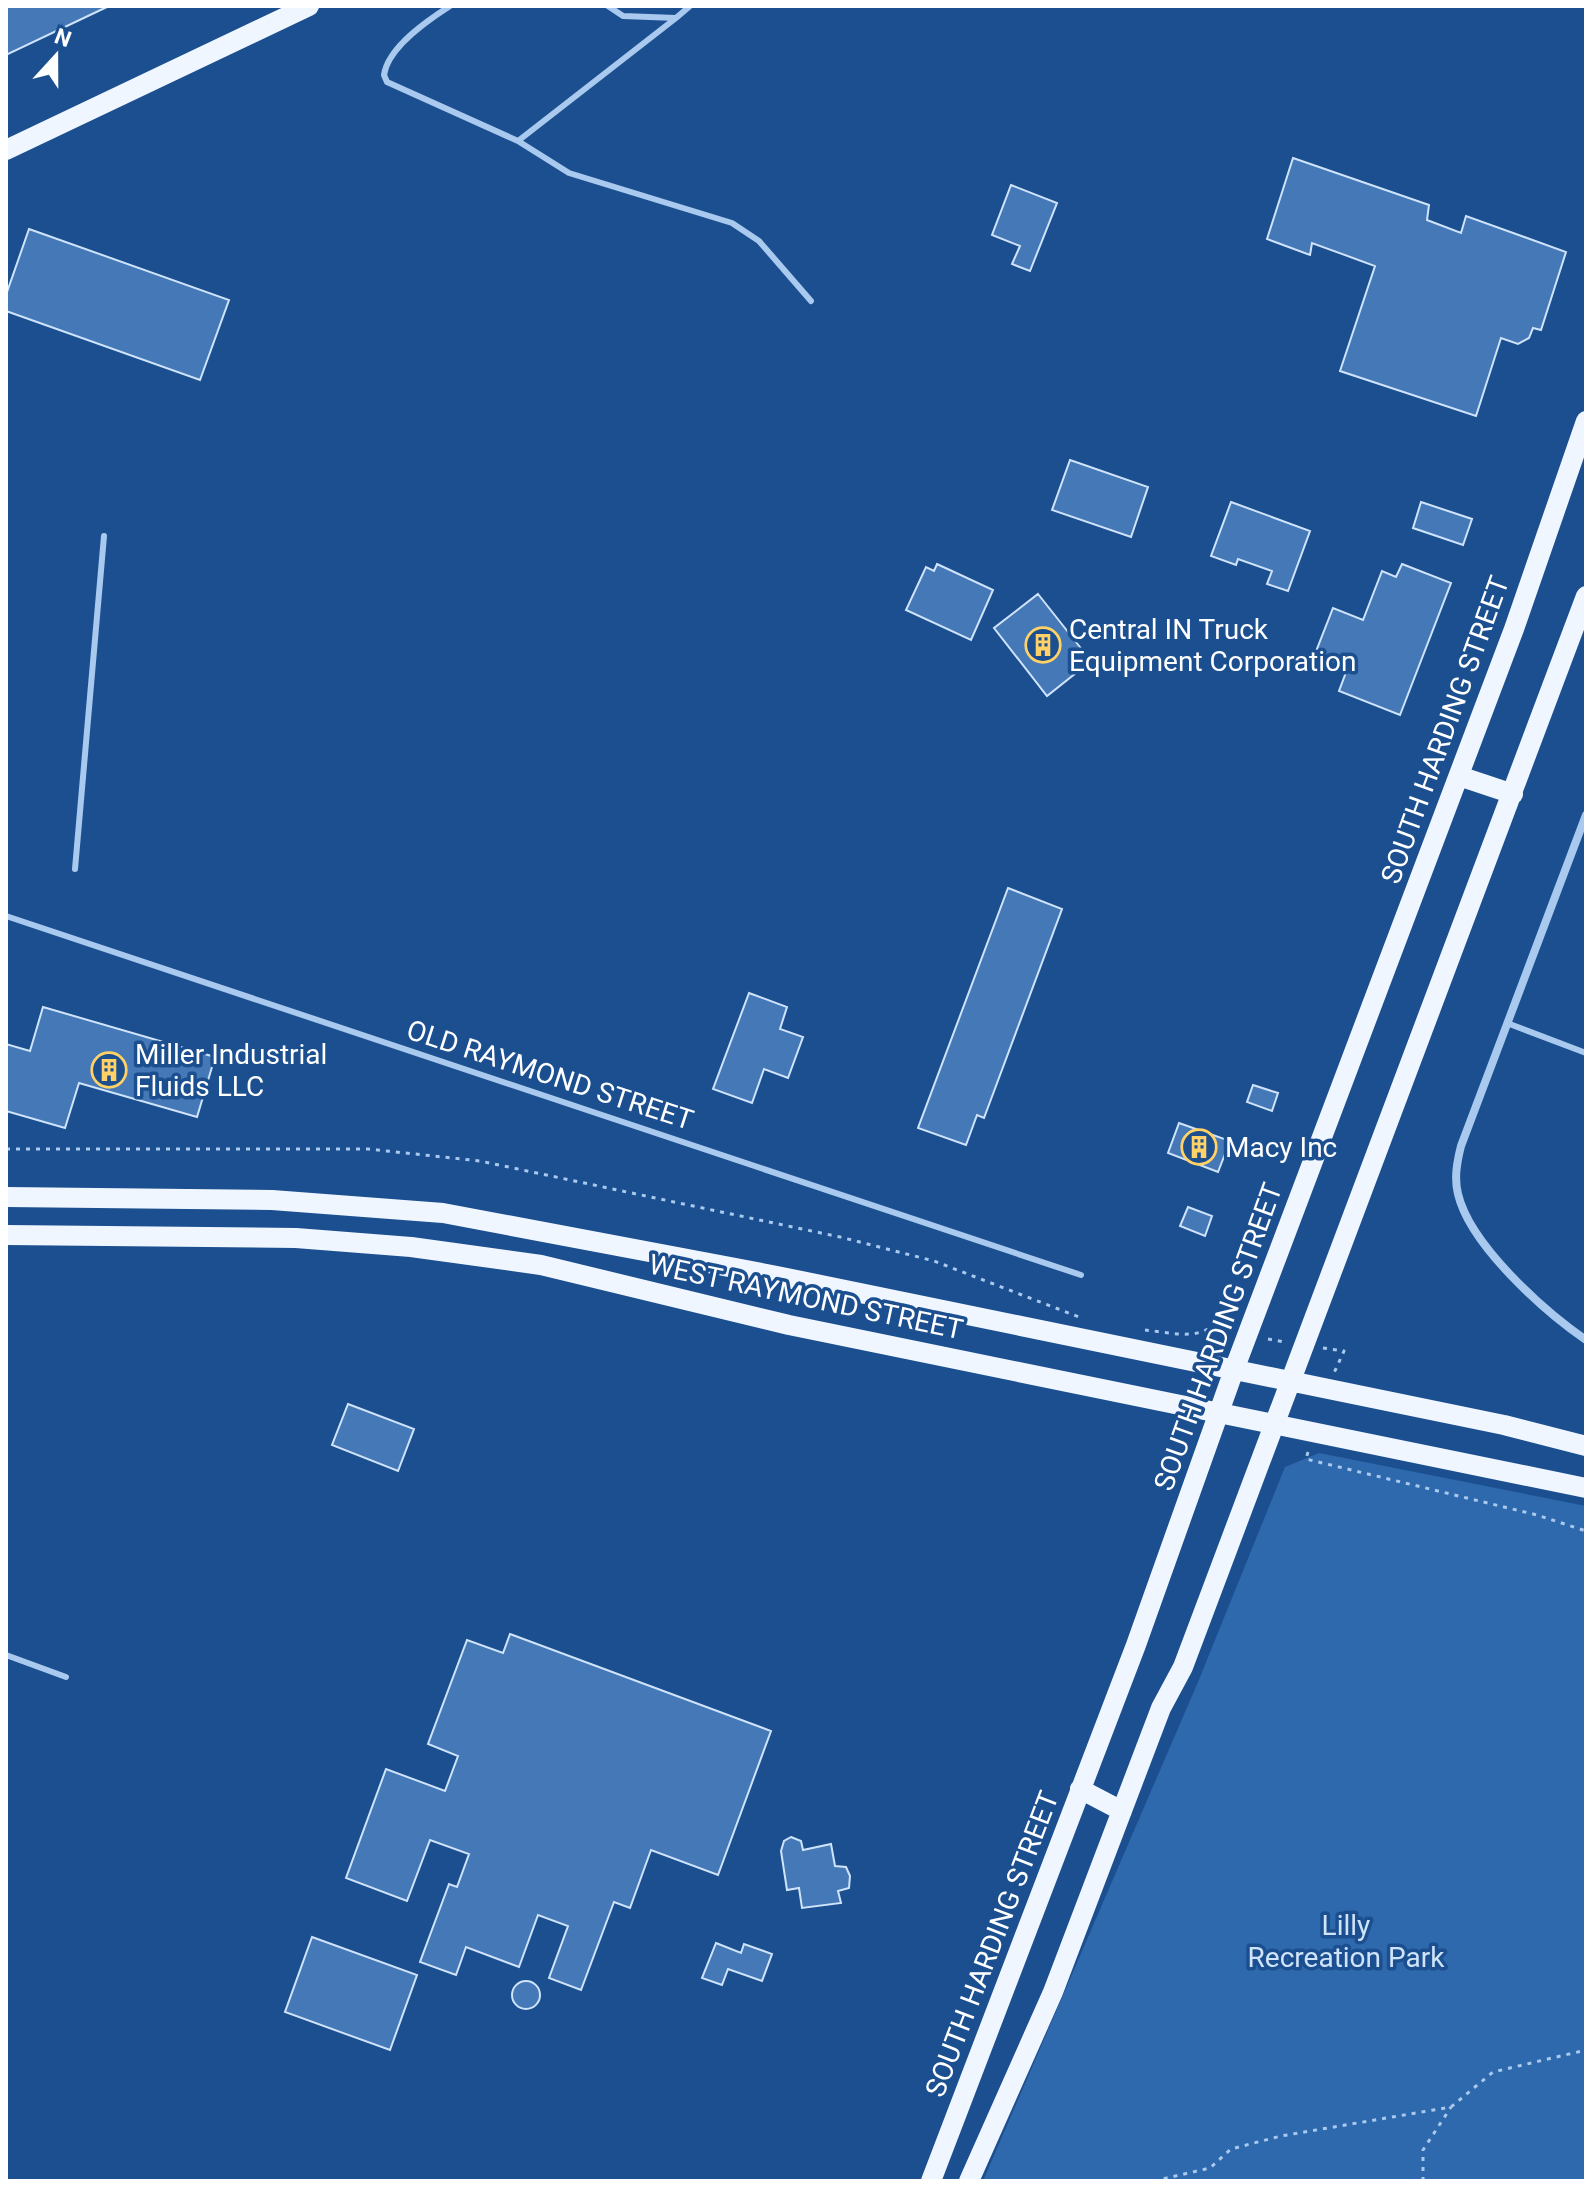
<svg xmlns="http://www.w3.org/2000/svg" width="1592" height="2187" viewBox="0 0 1592 2187" font-family="Roboto,sans-serif">
<rect width="100%" height="100%" fill="#1b4f8f"/>
<path fill="#2e69ad" d="M1319,1453L1586,1506V2181H983L1198,1682L1285,1467Z"/>
<path fill="#4478b7" stroke="#cfe3fa" stroke-width="2" d="M6,6H109L6,55Z
M1293,158L1429,205L1427,220L1461,233L1466,216L1566,252L1541,330L1533,328L1529,338L1518,344L1501,338L1476,416L1340,371L1375,266L1312,243L1310,255L1267,239Z
M1011,185L1057,203L1030,271L1012,264L1020,246L992,235Z
M29,229L229,300L200,380L6,311V295Z
M1070,460L1148,487L1131,537L1052,510Z
M1231,502L1310,531L1288,591L1267,584L1272,571L1238,559L1236,565L1211,556Z
M1421,502L1472,519L1463,545L1413,528Z
M937,564L993,590L971,640L906,610L926,567L934,571Z
M1402,564L1451,583L1400,715L1339,691L1348,667L1315,654L1333,608L1363,620L1382,571L1396,577Z
M1038,594L1091,661L1047,696L994,628Z
M1008,888L1062,909L984,1118L977,1115L966,1145L918,1128Z
M749,993L787,1007L780,1029L803,1037L788,1078L764,1069L752,1103L713,1089Z
M43,1007L215,1057L197,1117L79,1083L65,1128L6,1111V1044L30,1051Z
M1253,1085L1278,1093L1272,1111L1247,1102Z
M1179,1123L1230,1141L1218,1172L1168,1153Z
M1188,1207L1212,1216L1205,1236L1180,1226Z
M348,1404L414,1429L398,1471L332,1445Z
M510,1634L771,1731L718,1875L651,1850L630,1908L614,1902L581,1990L549,1978L568,1926L538,1915L519,1967L466,1947L456,1975L420,1962L449,1884L457,1887L469,1854L430,1840L407,1901L346,1878L386,1769L445,1791L458,1756L428,1744L467,1640L503,1653Z
M791,1837L801,1841L803,1850L831,1844L835,1866L846,1867L850,1876L849,1888L838,1891L841,1903L802,1908L799,1888L787,1890L781,1851L784,1841Z
M312,1937L417,1975L390,2050L285,2012Z
M716,1943L741,1953L744,1944L772,1954L762,1981L728,1969L722,1985L702,1978Z
M512 1995a14 14 0 1 1 28 0a14 14 0 1 1-28 0Z"/>
<g fill="none" stroke-linecap="round" stroke-linejoin="round">
<path stroke="#a9c9ee" stroke-width="3" stroke-dasharray="4 6" stroke-linecap="butt" d="M6,1149H368L480,1161L840,1237L934,1261L1079,1317
M1145,1330C1168,1332 1197,1341 1215,1324L1230,1330
M1268,1339L1284,1342
M1323,1348L1344,1351L1334,1373
M1308,1452L1306,1459L1537,1515L1586,1531
M1154,2181L1210,2168L1231,2149L1281,2136L1451,2107L1493,2072L1586,2050
M1423,2181V2150L1451,2107"/>
<path stroke="#a9c9ee" stroke-width="6" d="M450,6C428,20 388,47 384,75L387,82L518,141L569,173L732,223L759,241L811,301
M608,6L623,16L676,18L690,6
M518,141L676,18
M75,869L104,536
M6,916L1081,1275
M1507,1023L1586,1053
M6,1655L66,1677"/>
<path stroke="#a9c9ee" stroke-width="8" d="M1586,815L1461,1146C1457,1162 1454,1178 1458,1194C1470,1245 1544,1311 1586,1340"/>
<path stroke="#f0f6ff" stroke-width="20" d="M6,150L309,6
M1459,776L1513,794
M6,1197L272,1200L443,1213L777,1276L1504,1425L1586,1446
M6,1235L296,1238L411,1247L541,1265L789,1325L1586,1488
M1080,1789L1122,1811
M931,2181L1136,1645L1234,1370L1514,629L1586,421
M969,2181L1053,1992L1161,1708L1183,1667L1586,596"/>
</g>
<defs>
<symbol id="building-ring" viewBox="-11 -11 22 22"><circle r="9.5" fill="#1b4f8f" stroke="#ffd166" stroke-width="1.5"/><path d="M-4-6H4V6H1V3H-1V6H-4ZM-2.5-4.3h1.7v1.8h-1.7ZM.8-4.3h1.7v1.8H.8ZM-2.5-1h1.7V.8h-1.7ZM.8-1h1.7V.8H.8Z" fill="#ffd166"/></symbol>
</defs>
<g fill-rule="evenodd">
<use href="#building-ring" x="1023" y="625" width="40" height="40"/>
<use href="#building-ring" x="89" y="1050" width="40" height="40"/>
<use href="#building-ring" x="1179" y="1127" width="40" height="40"/>
</g>
<g text-anchor="middle" dominant-baseline="central" stroke-width="7" stroke-linejoin="round" paint-order="stroke">
<g font-size="28" fill="#fff" stroke="#1b4f8f" text-anchor="start">
<text x="1069" y="629">Central IN Truck<tspan x="1069" dy="32">Equipment Corporation</tspan></text>
<text x="135" y="1054">Miller Industrial<tspan x="135" dy="32">Fluids LLC</tspan></text>
<text x="1225" y="1147">Macy Inc</text>
</g>
<g font-size="28" fill="#fff" stroke="#1b4f8f">
<text transform="translate(1445 730) rotate(-70)">SOUTH HARDING STREET</text>
<text transform="translate(550 1075) rotate(18)">OLD RAYMOND STREET</text>
<text transform="translate(806 1297) rotate(12)">WEST RAYMOND STREET</text>
<text transform="translate(1218 1337) rotate(-70)">SOUTH HARDING STREET</text>
<text transform="translate(992 1944) rotate(-69)">SOUTH HARDING STREET</text>
</g>
<g font-size="28" fill="#cfe3fa" stroke="#1b4f8f">
<text x="1346" y="1925">Lilly<tspan x="1346" dy="32">Recreation Park</tspan></text>
</g>
</g>
<rect width="1592" height="2187" fill="none" stroke="#ffffff" stroke-width="16"/>
<g transform="translate(56 56) rotate(21)" stroke="#1b4f8f" stroke-width="6" paint-order="stroke">
<path d="M0-6L14 30L0 20L-14 30Z" fill="#ffffff"/>
<text y="-12" font-size="22" font-weight="bold" text-anchor="middle" fill="#ffffff">N</text>
</g>
</svg>
